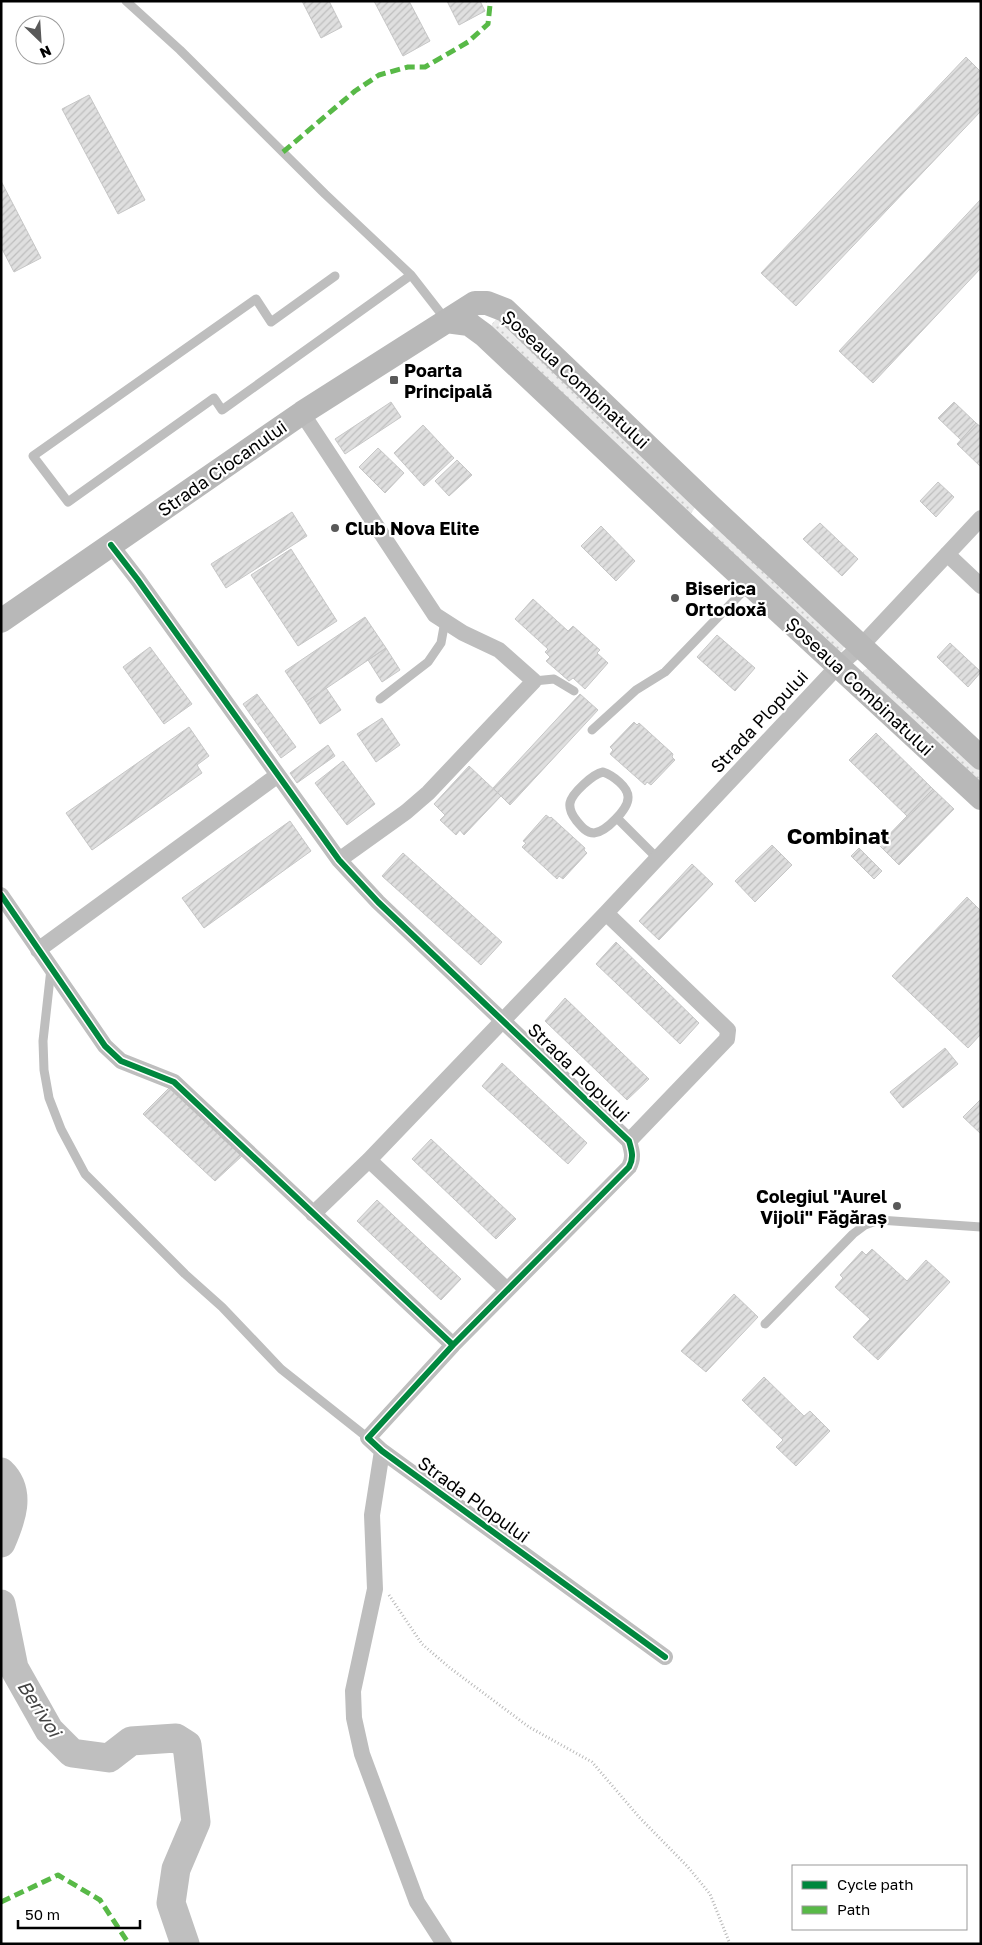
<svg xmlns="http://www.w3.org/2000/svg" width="982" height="1945" viewBox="0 0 982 1945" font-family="'Golos Text',sans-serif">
<defs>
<pattern id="grass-dots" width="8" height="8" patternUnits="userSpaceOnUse" patternTransform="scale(1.25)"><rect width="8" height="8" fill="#ececec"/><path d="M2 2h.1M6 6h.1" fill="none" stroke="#c9c9c9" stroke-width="1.8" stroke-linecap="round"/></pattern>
<pattern id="building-hatch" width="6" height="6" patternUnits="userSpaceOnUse" patternTransform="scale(1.25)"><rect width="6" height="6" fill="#dfdfdf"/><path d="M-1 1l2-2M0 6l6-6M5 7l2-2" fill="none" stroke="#bebebe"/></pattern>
</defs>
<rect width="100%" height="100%" fill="#fff"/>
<path fill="url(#grass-dots)" d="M497,318L696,506L690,515L492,329V324Z
M715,525L845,645L842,651L839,652L709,532L711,528Z
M870,667L981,766V789L862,676L863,671Z"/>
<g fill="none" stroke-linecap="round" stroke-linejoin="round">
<path stroke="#bfbfbf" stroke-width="29" d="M1,1472C22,1492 11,1520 1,1543
M1,1604L14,1668L49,1730L72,1753L109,1758L131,1741L176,1738L187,1745L196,1822L176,1869L171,1903L185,1944"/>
</g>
<path fill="url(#building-hatch)" stroke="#c7c7c7" d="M302,1H329L342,27L321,38Z
M374,1H409L430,41L403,56Z
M447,1H480L485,11L459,25Z
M966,57L981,72V111L796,306L761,273Z
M89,95L145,200L118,214L62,109Z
M1,181L41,258L14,272L1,247Z
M981,199V268L873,383L839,351Z
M391,402L401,417L345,454L335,439Z
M954,402L976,423L961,440L938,418Z
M976,423L981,427V467L957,444Z
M423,425L454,458L424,486L394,453Z
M378,448L404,473L385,493L359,467Z
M457,460L472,475L449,496L435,481Z
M938,482L954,497L936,517L920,501Z
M292,512L307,536L226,588L211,564Z
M820,523L858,559L842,576L803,539Z
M601,526L635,561L616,581L581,546Z
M291,549L337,621L298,646L251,575Z
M533,599L568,631L573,626L600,650L597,653L608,663L585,689L573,678L569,681L546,661L550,657L545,652L548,649L515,619Z
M365,617L386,648L306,702L285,671Z
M717,635L755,668L735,691L697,657Z
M950,643L981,672L968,687L937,657Z
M150,647L192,704L164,724L123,667Z
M386,648L400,670L382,682L368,660Z
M326,688L341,710L320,724L306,702Z
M257,694L296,747L281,758L243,704Z
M580,694L598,710L510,805L493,788Z
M382,718L400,745L376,762L357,734Z
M634,722L637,725L639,723L673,754L672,757L675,760L651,785L647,782L645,785L610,754L613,750L610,747Z
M189,727L209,756L197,765L202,773L92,850L66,813Z
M876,733L933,789L907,816L849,760Z
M328,745L335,756L297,783L290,773Z
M343,761L375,804L347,825L315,783Z
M469,766L501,796L464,835L460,830L456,835L440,820L445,815L434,804Z
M933,789L954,809L899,865L879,845Z
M546,815L550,818L551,817L585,848L584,850L587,853L563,879L559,876L557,879L522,847L526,843L523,841Z
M290,821L311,851L204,928L182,898Z
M772,845L792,865L755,902L735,881Z
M859,848L882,871L874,879L851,856Z
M403,853L502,942L481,965L382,876Z
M692,864L713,884L659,940L639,921Z
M967,897L981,911V1034L968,1048L892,976Z
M616,942L699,1023L680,1044L596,964Z
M565,998L649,1079L627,1100L545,1021Z
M945,1048L958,1064L903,1108L890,1092Z
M502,1063L587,1143L568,1164L482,1086Z
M169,1088L242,1156L215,1181L143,1114Z
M981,1099V1134L963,1117Z
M431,1139L516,1219L496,1239L412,1159Z
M377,1200L461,1279L441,1300L357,1221Z
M872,1249L907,1281L926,1260L950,1282L878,1360L853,1337L870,1319L835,1287L843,1278L840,1275L862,1251L866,1255Z
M734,1294L758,1317L706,1372L681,1351Z
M764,1377L804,1416L810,1411L830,1431L796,1466L776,1447L783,1440L742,1400Z"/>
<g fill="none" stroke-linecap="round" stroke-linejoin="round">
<path stroke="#b9b9b9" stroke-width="3" stroke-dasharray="1 2.5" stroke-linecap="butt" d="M389,1595L422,1644L450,1668L529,1727L592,1762L639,1817L688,1867L710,1894L730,1944"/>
<path stroke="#bebebe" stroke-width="9" d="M126,1L180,50L325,194L411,275L446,320
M335,276L271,322L256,299L33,456L68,502L214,398L222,410L411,275
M534,681L554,679L574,691
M380,699L428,662L441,643L445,621
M592,730L636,690L665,672L749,585
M603,772C612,775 629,787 628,798C628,809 606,832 594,833C586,833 581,826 576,820C573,816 569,809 570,803C572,793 593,774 603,772Z
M617,818L658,859
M51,969L43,1041L44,1070L49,1098L61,1129L85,1174L185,1274L222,1307L281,1369L368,1438
M765,1324L853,1234L865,1225L879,1220L981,1227"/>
<path stroke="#bebebe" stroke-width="16" d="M302,413L435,615L463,633L499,650L534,681L428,793L406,812L339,860
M111,545L138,580L339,860L378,902L629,1141C632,1151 634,1158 629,1167L453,1345
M947,554L981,586
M1,895L105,1046L121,1061L174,1082L453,1345L368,1438L382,1451L665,1657
M606,913L728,1030L727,1039L629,1141
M38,950L278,775
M369,1160L506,1289
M313,1214L369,1160L606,913L838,666L861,646L981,518
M382,1451L372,1515L375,1589L353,1691L354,1718L362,1754L417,1902L444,1944"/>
<path stroke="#b8b8b8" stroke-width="24" d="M446,321L469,324L484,335L690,529L981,798
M1,621L302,413L475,303H487L505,310L711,507L981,758"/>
<path stroke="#58b947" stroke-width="5" stroke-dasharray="10 5" stroke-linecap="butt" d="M283,152L355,91L379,75L408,67H425L468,42L488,24L490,5L488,1
M1,1902L58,1875L100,1900L129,1944"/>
<defs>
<path id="cycleway" d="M111,545L138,580L339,860L378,902L629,1141C632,1151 634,1158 629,1167L453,1345
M1,895L105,1046L121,1061L174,1082L453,1345L368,1438L382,1451L665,1657"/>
</defs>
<use href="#cycleway" stroke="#fff" stroke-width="9"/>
<use href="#cycleway" stroke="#00873e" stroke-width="6"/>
</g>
<g fill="#595959" stroke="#fff" stroke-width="2">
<rect x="389" y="375" width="10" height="10" rx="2.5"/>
<circle cx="335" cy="528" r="5"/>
<circle cx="675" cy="598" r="5"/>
<circle cx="897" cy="1206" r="5"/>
</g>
<g text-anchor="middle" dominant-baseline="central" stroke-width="4.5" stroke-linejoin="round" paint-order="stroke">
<g font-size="18" font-weight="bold" fill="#000" stroke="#fff" text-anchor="start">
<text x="404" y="370">Poarta<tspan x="404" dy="21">Principală</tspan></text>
<text x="345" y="528">Club Nova Elite</text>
<text x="685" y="588">Biserica<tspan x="685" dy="21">Ortodoxă</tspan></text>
<text x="887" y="1196" text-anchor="end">Colegiul "Aurel<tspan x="887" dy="21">Vijoli" Făgăraș</tspan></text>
</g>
<g font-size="18" fill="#000" stroke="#fff">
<text transform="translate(576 379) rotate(43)">Șoseaua Combinatului</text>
<text transform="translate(222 468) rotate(-35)">Strada Ciocanului</text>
<text transform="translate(860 686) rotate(43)">Șoseaua Combinatului</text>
<text transform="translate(759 721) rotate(-47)">Strada Plopului</text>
<text transform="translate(579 1072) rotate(44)">Strada Plopului</text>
<text transform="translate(474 1499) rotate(36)">Strada Plopului</text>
</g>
<g font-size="19" font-style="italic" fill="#444" stroke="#fff">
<text transform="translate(40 1708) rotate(57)">Berivoi</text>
</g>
<g font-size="22" font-weight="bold" fill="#000" stroke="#fff">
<text x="838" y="835">Combinat</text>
</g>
</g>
<rect width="982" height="1945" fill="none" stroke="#000000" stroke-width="5"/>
<rect x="792" y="1865" width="175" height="65" fill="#ffffff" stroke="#999999"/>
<rect x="802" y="1881" width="25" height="8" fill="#00873e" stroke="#999999"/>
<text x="837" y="1890" font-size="15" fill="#000000">Cycle path</text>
<rect x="802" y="1906" width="25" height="8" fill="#58b947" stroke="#999999"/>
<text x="837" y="1915" font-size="15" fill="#000000">Path</text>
<g transform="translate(40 40) rotate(155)"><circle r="24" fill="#ffffff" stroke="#999999"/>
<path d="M0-4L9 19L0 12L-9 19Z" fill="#595959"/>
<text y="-8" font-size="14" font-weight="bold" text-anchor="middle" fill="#000000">N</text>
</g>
<path d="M18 1920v8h122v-8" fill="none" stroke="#000000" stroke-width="2.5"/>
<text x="25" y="1920" font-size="15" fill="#000000" stroke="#ffffff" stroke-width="4" paint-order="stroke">50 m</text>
</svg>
